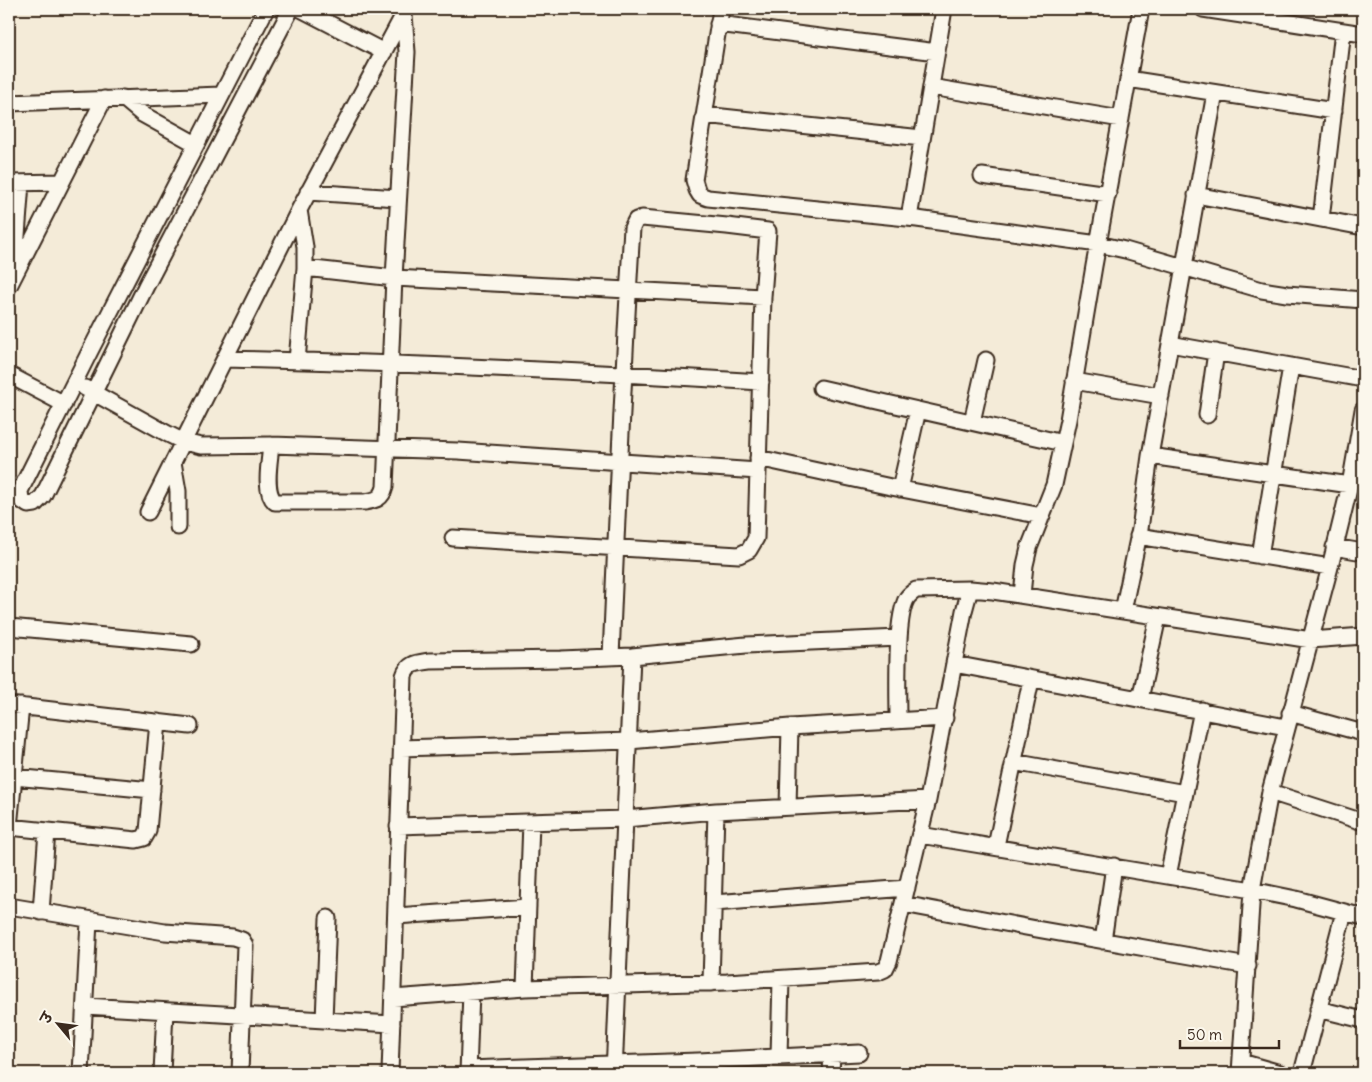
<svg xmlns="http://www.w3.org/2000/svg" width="1372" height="1082" viewBox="0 0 1372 1082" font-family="Delius,'Playpen Sans Deva',sans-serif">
<rect width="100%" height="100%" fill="#f4ebd8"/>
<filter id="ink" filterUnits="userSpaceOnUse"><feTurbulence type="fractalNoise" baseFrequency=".02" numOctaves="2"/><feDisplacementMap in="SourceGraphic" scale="10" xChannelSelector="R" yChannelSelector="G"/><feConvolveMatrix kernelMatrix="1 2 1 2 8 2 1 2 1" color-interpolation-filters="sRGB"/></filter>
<g filter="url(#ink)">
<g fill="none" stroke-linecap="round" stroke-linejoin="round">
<defs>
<path id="minor" d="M266,9L90,351L20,491L21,500L28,505L35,504L43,496L146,286L291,9
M301,9L384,52
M721,9L694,180L697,190L700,195L708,198L917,219L1098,244L1125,250L1262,290L1287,294L1363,300
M1203,9L1363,34
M718,24L937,52
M1128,79L1334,111
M931,87L1121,119
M123,98L142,114L196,144
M9,103L221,95
M704,115L922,138
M982,176L1108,194
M9,183L62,182
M308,192L398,198
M1196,195L1363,227
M909,218L944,9
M1321,219L1343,31
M18,268L16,249L21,183
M305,268L394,278L763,297
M9,286L104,99
M1170,344L1363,379
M226,359C404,363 582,371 761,382
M297,361L305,268V247L299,210
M9,375L64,404
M1074,381L1161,396
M85,388L168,434L184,442L201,446L271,445L458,451L758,471
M821,388L1063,443
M1207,415L1216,352
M972,422L986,360
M271,445C270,460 263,491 275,502H365C376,500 382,499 385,487L394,278L407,52L404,15
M1150,456L1350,485
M758,458L891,487L1042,516
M173,462L178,491V527
M900,489L918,410
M148,512L299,210L405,12
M1138,536L1330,567
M453,538L739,555L749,550L756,538L763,297L768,231L727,226L642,218L636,220L632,228C623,371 617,514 611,657
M1334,547L1363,552
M1260,556L1291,366
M1022,595L1025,565L1029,548L1054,485L1068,420L1094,266L1141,9
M1123,611L1140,529L1150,456L1215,93
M9,627L191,644
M954,664L1286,727
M1140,699L1158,617
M9,705L190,726
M1290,713L1363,733
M898,721C898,695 895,617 907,598C909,595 913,592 916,590L970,589
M401,748L629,741L790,727L945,718
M1013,762L1185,793
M14,777L152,790
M1270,792L1363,822
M788,807L790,727
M398,826L625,819L716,811L928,800
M9,827L136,840L144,838L148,831L158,722
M9,827L21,706
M920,835L1252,890L1296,899L1363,917
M996,846L1031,680
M1168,876L1202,710
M714,903L907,888
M903,904L1042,930L1248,966
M9,906L165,932L233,937L242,940L245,945L240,1073
M41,912L47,831
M396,916L528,907
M1103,941L1114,866
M711,983L716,811
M525,988L531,822
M393,998L525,988L727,982L878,972L885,969L889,961L928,800L964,611L970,589L993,591L1311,640L1363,636
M85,1006L392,1024
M1318,1009L1363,1020
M324,1020L328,918
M779,1057L781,979
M1241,1062L1280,1073
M468,1069L698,1061L859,1053
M81,1073L89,921
M162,1073L165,1011
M390,1073L404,676C408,663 417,663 430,661L561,659L632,656L746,645L899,638
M468,1073L471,992
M614,1073L632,656
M831,1073L832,1054
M1240,1073L1252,890L1270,792L1330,567L1350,485L1363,410
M1302,1073L1344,912"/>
</defs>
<use href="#minor" stroke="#3b2a1e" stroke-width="19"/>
<use href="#minor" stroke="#fbf7ec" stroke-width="15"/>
</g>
</g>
<rect width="1372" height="1082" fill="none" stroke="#fbf7ec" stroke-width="30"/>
<rect x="15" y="15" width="1342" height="1052" fill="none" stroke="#3b2a1e" stroke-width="2" filter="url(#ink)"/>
<g transform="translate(58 1024) rotate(299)" stroke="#fbf7ec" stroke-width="4" paint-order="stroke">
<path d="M0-4L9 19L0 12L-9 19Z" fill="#3b2a1e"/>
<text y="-8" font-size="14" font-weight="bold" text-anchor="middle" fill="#3b2a1e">उ</text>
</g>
<path d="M1180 1040v8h99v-8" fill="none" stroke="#3b2a1e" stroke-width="2.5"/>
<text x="1187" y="1040" font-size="15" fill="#3b2a1e" stroke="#fbf7ec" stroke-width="4" paint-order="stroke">50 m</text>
</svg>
